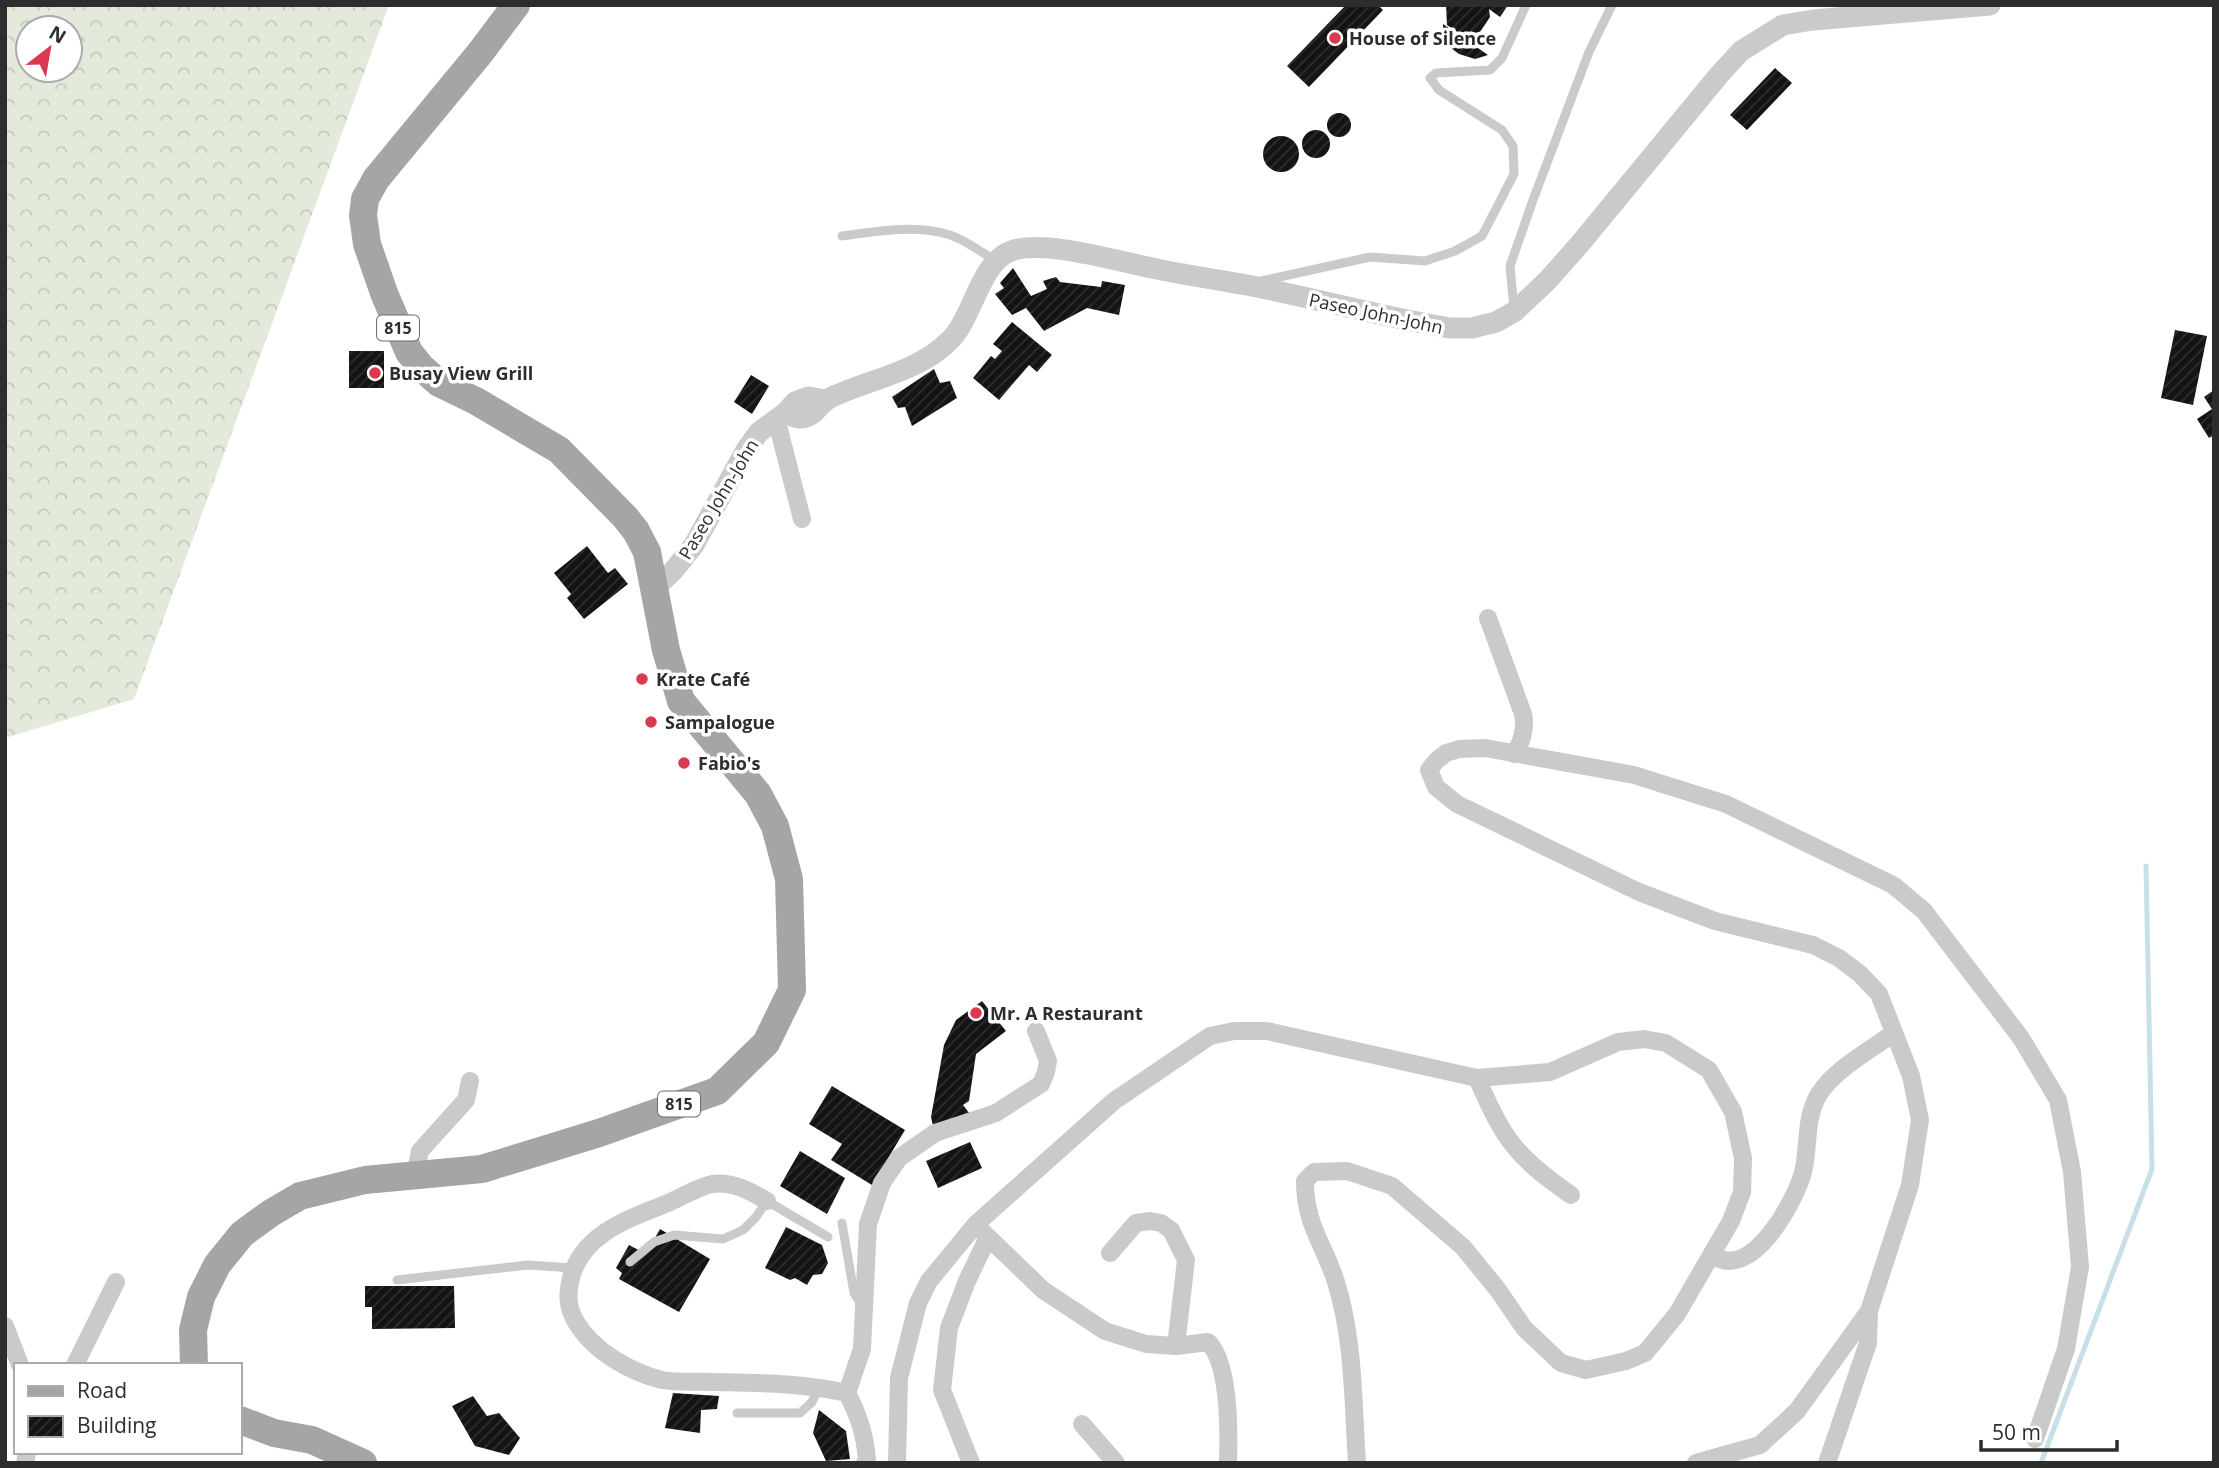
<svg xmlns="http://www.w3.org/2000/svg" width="2219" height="1468" viewBox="0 0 2219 1468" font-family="'Open Sans',sans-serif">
<defs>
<pattern id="forest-crowns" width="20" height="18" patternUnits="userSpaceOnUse" patternTransform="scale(1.75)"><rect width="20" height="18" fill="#e4eadb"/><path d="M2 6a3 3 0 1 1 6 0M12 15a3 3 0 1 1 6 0" fill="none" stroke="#c4c9bc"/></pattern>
<pattern id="building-hatch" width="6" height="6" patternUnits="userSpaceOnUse" patternTransform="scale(1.75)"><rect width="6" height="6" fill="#141414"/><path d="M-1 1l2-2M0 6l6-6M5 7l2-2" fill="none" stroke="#2e2e2e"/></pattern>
</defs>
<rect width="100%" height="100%" fill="#fff"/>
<path fill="url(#forest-crowns)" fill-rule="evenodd" d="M5,5H389L134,699L5,738ZM28,28H70V70H28Z"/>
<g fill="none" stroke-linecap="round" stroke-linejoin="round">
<path stroke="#c8dee9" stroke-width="5" d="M2041,1463L2152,1169L2146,866"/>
</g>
<path fill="url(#building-hatch)" d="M1346,5H1378L1383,10L1309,87L1287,66Z
M1446,5H1508L1500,17L1489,9L1490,17L1480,32L1462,35L1447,25Z
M1443,24L1488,55L1475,59L1459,54L1447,45L1443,33Z
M1775,68L1792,83L1747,130L1730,115Z
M1327 125a12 12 0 1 1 24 0a12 12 0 1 1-24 0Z
M1302 144a14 14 0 1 1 28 0a14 14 0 1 1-28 0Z
M1263 154a18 18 0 1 1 36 0a18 18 0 1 1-36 0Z
M1013,268L1031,296L1047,289L1043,281L1056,277L1060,282L1101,287L1102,281L1125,285L1119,315L1087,308L1044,331L1026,308L1012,315L995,294L1004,288L1000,283Z
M1012,322L1052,355L1037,372L1029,365L999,400L973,378L991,356L995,359L1002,351L993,344Z
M2175,330L2207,336L2193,405L2161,398Z
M349,351H384V388H349Z
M934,369L940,383L950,381L957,398L912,426L905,407L898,408L892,397Z
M751,375L769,386L752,414L734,402Z
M2214,390V435L2209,438L2197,419L2212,409L2204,397Z
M587,546L608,573L615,568L628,584L584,619L567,598L571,594L554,573Z
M982,1001L1006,1031L976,1054L969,1101L963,1105L970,1114L934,1130L931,1117L944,1045L956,1020Z
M832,1086L905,1130L872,1185L831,1160L842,1144L809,1124Z
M970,1142L982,1168L938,1188L926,1161Z
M800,1151L845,1178L827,1214L780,1186Z
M786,1227L822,1245L828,1263L822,1274L813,1275L807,1285L795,1278L790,1280L765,1268Z
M660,1229L710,1259L679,1312L619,1279L622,1273L616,1268L629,1245L646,1254Z
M365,1286H454L455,1328L372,1329V1307H365Z
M673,1393L719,1396L717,1409L701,1410L700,1433L665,1428Z
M473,1396L487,1416L499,1413L520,1438L509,1455L475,1446L452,1406Z
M819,1410L846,1431L850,1459L826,1461L813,1433Z"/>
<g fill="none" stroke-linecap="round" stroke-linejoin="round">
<path stroke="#cacaca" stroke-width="9" d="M842,236C876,231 913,225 947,234C963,238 980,252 995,260
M1261,281L1370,257L1425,261L1455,251L1482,236L1514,174L1513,146L1502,130L1439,90L1430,78L1436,73L1490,70L1502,58L1526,5
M1514,309L1510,266L1533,200L1589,52L1612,5
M842,1223L854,1293L863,1307
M630,1262L654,1242L674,1235L723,1239L743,1230L756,1217L767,1201L828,1237
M397,1280L528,1265L573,1268
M737,1413H800L812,1402L819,1387"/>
<path stroke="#cacaca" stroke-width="18" d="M776,418L802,519
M1488,618L1523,714C1526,728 1522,743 1514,754
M1477,1078C1504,1140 1516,1157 1571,1195
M421,1176L418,1161L420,1151L466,1100L470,1081
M767,1201C750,1191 733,1181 712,1184C698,1187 682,1197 668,1203C628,1219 580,1234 570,1282C567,1297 568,1308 576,1322C593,1351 630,1372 662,1380C679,1383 698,1381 715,1382C760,1383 803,1383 847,1393C859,1416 865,1435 867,1460L865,1463
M988,1237L1043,1290L1105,1331L1146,1344L1176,1346L1208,1342C1230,1363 1229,1433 1228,1463
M1110,1253L1136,1223L1150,1221L1161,1223L1171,1230L1186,1260L1176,1346
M1712,1254C1750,1286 1798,1198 1804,1168C1809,1142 1805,1118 1819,1094C1834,1070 1871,1049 1894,1033
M5,1326L20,1365
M75,1365L116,1282
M847,1393L862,1349L868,1224L882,1183L899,1158L935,1133L996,1113L1041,1084L1046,1072L1048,1061L1036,1031
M1082,1424L1116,1463
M25,1463L27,1452
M897,1463L899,1378L918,1303L929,1281L976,1224L1114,1101L1210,1036L1234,1031H1267L1477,1078L1550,1072L1618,1042L1644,1039L1666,1043L1709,1070L1733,1112L1743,1158L1742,1192L1731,1221L1677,1314L1645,1353L1626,1361L1586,1370L1561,1363L1524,1328L1498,1290L1463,1247L1392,1186L1347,1171L1314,1172L1305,1181C1305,1225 1324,1244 1336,1282C1354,1339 1353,1404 1357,1463
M971,1463L942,1390L949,1328L967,1281L988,1237L980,1229
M1696,1463L1760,1445L1797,1411L1869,1311L1910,1185L1920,1120L1911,1076L1879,994L1860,974L1839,958L1813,945L1715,921L1639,892L1457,804L1436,787L1429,770L1437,760L1446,753L1459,749L1485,748L1634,775L1726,804L1893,885L1924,911L2021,1038L2058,1100L2072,1172L2080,1267L2066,1349L2035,1439
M1827,1463L1868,1343L1869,1311"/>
<path stroke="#cacaca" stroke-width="21" d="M785,413C789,415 796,418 800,418C815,418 818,404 830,398C869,379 917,373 949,341C973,319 979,263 1011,251C1043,239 1117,261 1152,268C1184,275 1215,279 1247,285C1315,298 1381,317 1450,328H1472L1496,322L1514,312L1547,281L1579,245L1719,75L1741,51L1783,25L1813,20L1990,5
M654,589L674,570L694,545L746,450L759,432L785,413L795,402L809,397L826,400"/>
<path stroke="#a5a5a5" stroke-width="28" d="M194,1365L193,1330L201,1297L217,1265L242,1234L271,1213L300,1196L365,1180L482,1169L599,1133L717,1091L766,1043L792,990L789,879L775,826L758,794L681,701L666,650L647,552L636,531L625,517L559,450L476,401L439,383L421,367L409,352L384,293L367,244L363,215L365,199L376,179L480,53L516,5
M240,1420L274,1433L312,1440L363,1463"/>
</g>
<g fill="#da394f" stroke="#fff" stroke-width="2.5">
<circle cx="1335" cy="38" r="7"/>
<circle cx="375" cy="373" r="7"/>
<circle cx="642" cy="679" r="7"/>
<circle cx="651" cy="722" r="7"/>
<circle cx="684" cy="763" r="7"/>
<circle cx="976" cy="1013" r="7"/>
</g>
<g text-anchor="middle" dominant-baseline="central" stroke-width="7" stroke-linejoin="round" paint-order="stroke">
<g fill="#fff" stroke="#6c6c6c" stroke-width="2">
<rect x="377" y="315.5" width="42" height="25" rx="5"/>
<rect x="658" y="1091.5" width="42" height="25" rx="5"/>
</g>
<g font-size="16" font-weight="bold" fill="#2d2d2d">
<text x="398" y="328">815</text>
<text x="679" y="1104">815</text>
</g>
<g font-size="18" font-weight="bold" fill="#2d2d2d" stroke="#fff" text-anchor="start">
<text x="1349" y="38">House of Silence</text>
<text x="389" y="373">Busay View Grill</text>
<text x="656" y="679">Krate Café</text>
<text x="665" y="722">Sampalogue</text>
<text x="698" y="763">Fabio's</text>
<text x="990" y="1013">Mr. A Restaurant</text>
</g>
<g font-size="18" fill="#2d2d2d" stroke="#fff">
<text transform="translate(1376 313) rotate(12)">Paseo John-John</text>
<text transform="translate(718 499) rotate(-59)">Paseo John-John</text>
</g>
</g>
<rect width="2219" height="1468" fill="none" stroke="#2d2d2d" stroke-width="14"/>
<rect x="14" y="1363" width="228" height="91" fill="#ffffff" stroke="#ababab" stroke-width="2"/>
<rect x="28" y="1386" width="35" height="10" fill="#a5a5a5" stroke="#ababab" stroke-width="2"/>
<text x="77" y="1398" font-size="21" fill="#2d2d2d">Road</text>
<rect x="28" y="1416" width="35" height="21" fill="url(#building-hatch)" stroke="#ababab" stroke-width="2"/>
<text x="77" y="1433" font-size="21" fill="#2d2d2d">Building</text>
<g transform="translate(49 49) rotate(31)"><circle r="33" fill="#ffffff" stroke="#ababab" stroke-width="2"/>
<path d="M0-5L12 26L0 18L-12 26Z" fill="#da394f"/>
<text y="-10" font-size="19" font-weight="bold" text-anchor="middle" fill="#2d2d2d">N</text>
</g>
<path d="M1981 1440v10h136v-10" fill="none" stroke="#2d2d2d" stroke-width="3.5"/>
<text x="1992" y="1440" font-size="21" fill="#2d2d2d" stroke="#ffffff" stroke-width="5" paint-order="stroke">50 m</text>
</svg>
